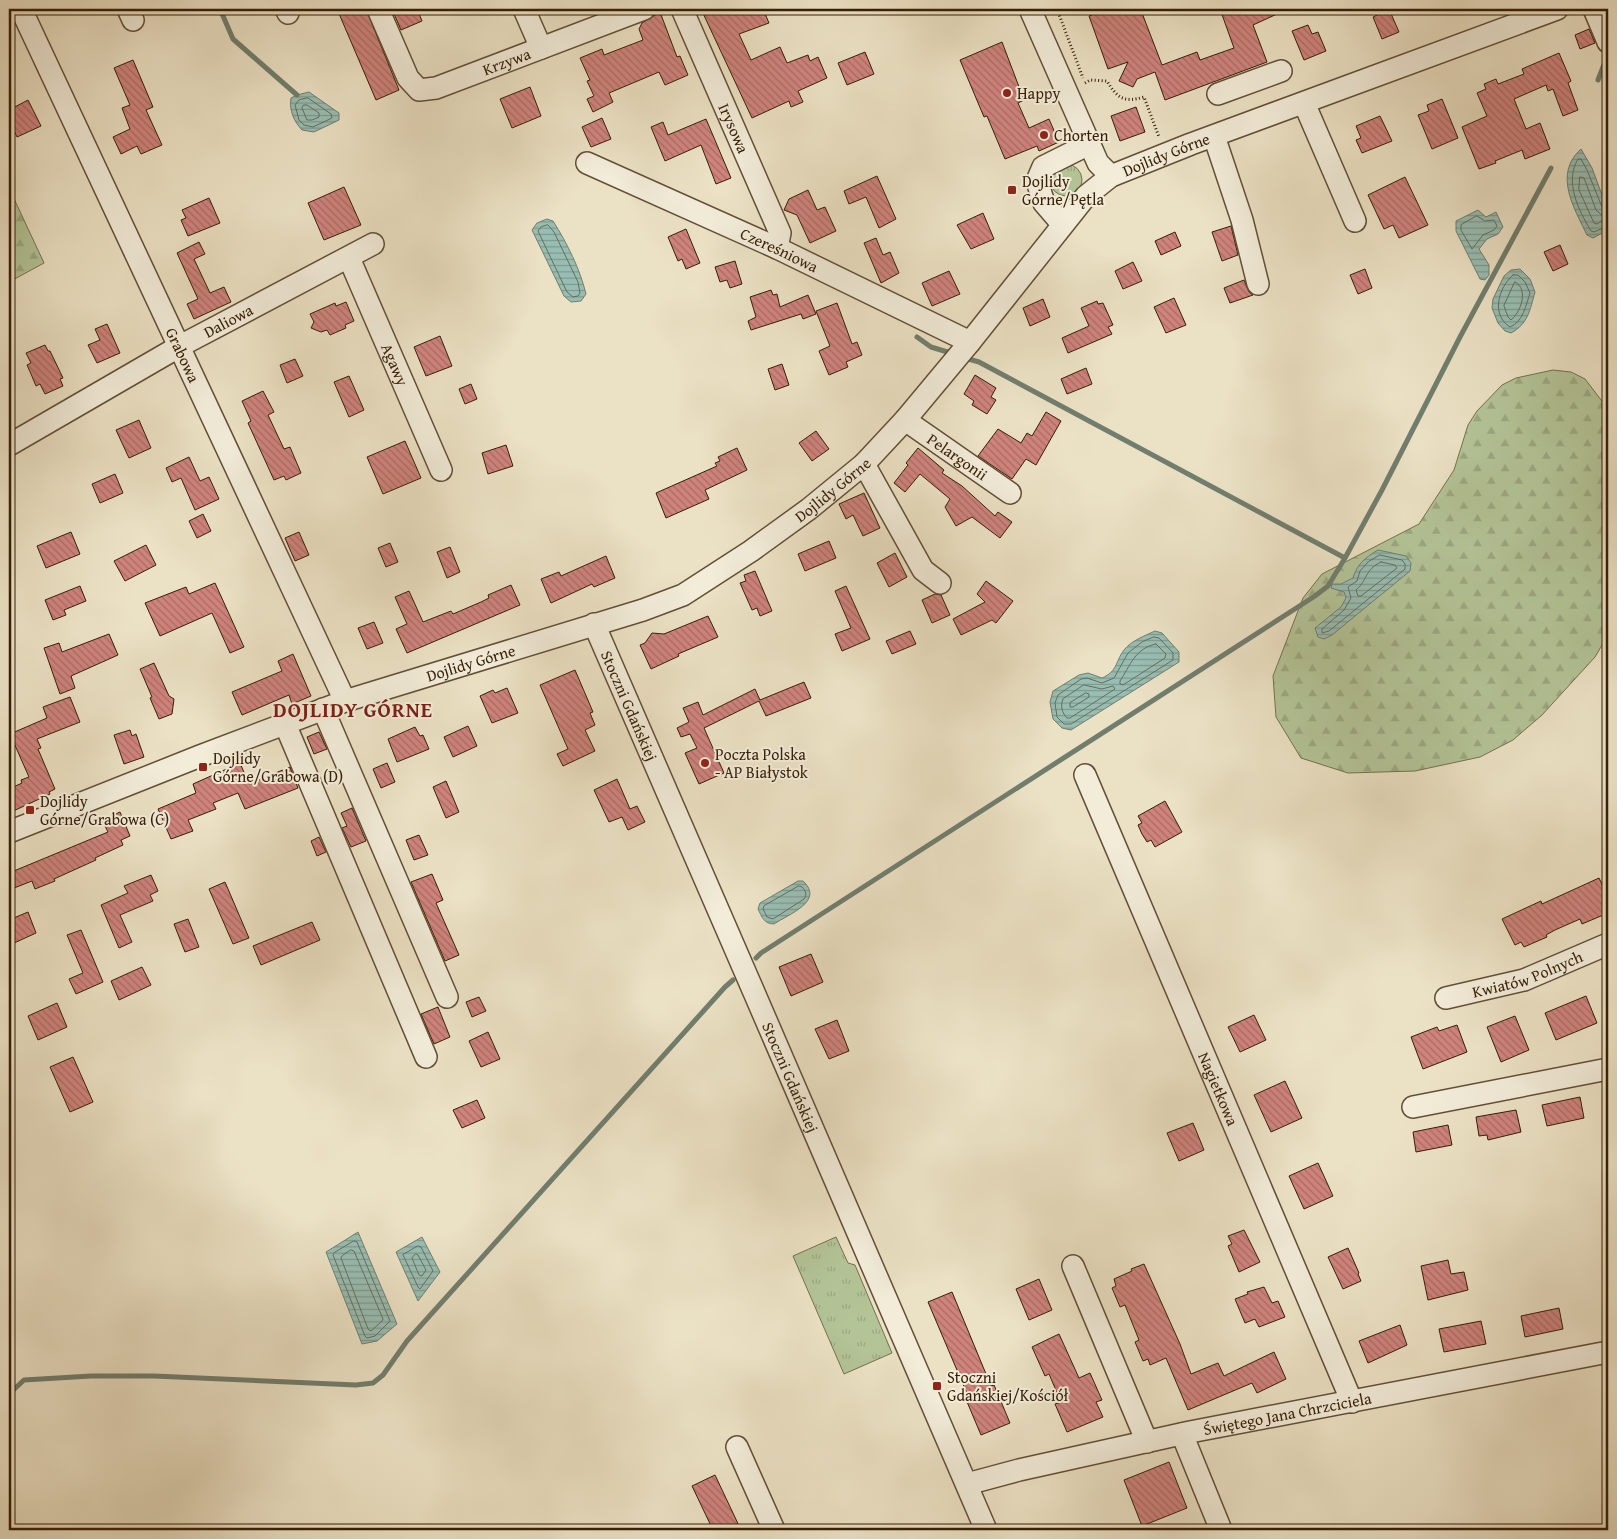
<svg xmlns="http://www.w3.org/2000/svg" width="1617" height="1539" viewBox="0 0 1617 1539" font-family="'Gentium Book Plus',serif">
<defs>
<pattern id="grass-tufts" width="24" height="20" patternUnits="userSpaceOnUse" patternTransform="scale(1.25)"><rect width="24" height="20" fill="#b3c497"/><path d="M3 7l-1-3M5 7V3M7 7l1-3M15 17l-1-3M17 17v-4M19 17l1-3" fill="none" stroke="#9ba881"/></pattern>
<pattern id="forest-firs" width="22" height="20" patternUnits="userSpaceOnUse" patternTransform="scale(1.25)"><rect width="22" height="20" fill="#b3c497"/><path d="M5 1l3.5 6h-7zM16 11l3.5 6h-7z" fill="#9ba881"/></pattern>
<pattern id="water-rules" width="6" height="5" patternUnits="userSpaceOnUse" patternTransform="scale(1.25)"><rect width="6" height="5" fill="#98beb3"/><path d="M0 2.5h6" fill="none" stroke="#7d9a90"/></pattern>
<pattern id="building-back-hatch" width="6" height="6" patternUnits="userSpaceOnUse" patternTransform="scale(1.25)"><rect width="6" height="6" fill="#cf837d"/><path d="M-1 5l2 2M0 0l6 6M5-1l2 2" fill="none" stroke="#a96b64"/></pattern>
</defs>
<rect width="100%" height="100%" fill="#ebe1c4"/>
<filter id="stains"><feTurbulence type="fractalNoise" baseFrequency=".004" numOctaves="4"/><feColorMatrix values="0 0 0 0 .2 0 0 0 0 .09 0 0 0 0 .02 0 0 0 .5 -.17"/></filter>
<radialGradient id="worn" r=".72"><stop offset=".6" stop-color="#630" stop-opacity="0"/><stop offset="1" stop-color="#630" stop-opacity=".3"/></radialGradient>
<path fill="url(#grass-tufts)" stroke="#74714e" d="M1050 180a16 16 0 1 1 32 0a16 16 0 1 1-32 0Z
M836,1237L848,1263L855,1265L892,1353L844,1374L793,1256Z"/>
<path fill="url(#forest-firs)" stroke="#74714e" d="M9,188L44,263L9,282Z
M1553,370L1571,372L1585,379L1608,409V635L1595,657L1542,715L1513,740L1480,757L1415,771L1348,773L1301,758L1276,717L1273,676L1303,598L1322,574L1419,524L1454,470L1468,425L1477,411L1502,385L1516,378Z"/>
<path fill="url(#water-rules)" stroke="#717e6e" d="M309,92L339,113V120L314,132L302,130C294,121 289,111 291,98L297,95Z
M1581,149L1592,168L1608,211V230L1593,238L1587,235C1574,208 1553,174 1581,149Z
M1478,210L1486,217L1496,212L1503,227L1498,234L1487,239L1479,249L1489,265V275L1485,280L1480,279L1456,231V221Z
M547,219L553,221C567,243 580,269 586,294L581,301L571,302L564,296L532,230L537,223Z
M1520,269L1530,279L1535,292C1530,310 1528,324 1511,333L1505,331L1498,323L1492,308L1493,299L1504,276L1511,270Z
M1378,550L1406,556L1411,563L1410,571L1332,635L1324,639L1318,637L1315,628L1341,607L1346,598L1344,592L1331,588L1332,584H1341L1353,578C1357,564 1366,557 1378,550Z
M1155,631L1162,633L1179,652V662L1071,730L1062,728L1053,719L1050,702L1053,691L1079,675L1088,673L1102,678C1118,671 1115,662 1124,650C1131,641 1144,636 1155,631Z
M798,881H803C825,901 789,914 774,924C764,924 762,917 758,909L760,903Z
M358,1232L397,1324L377,1341L362,1344L326,1252Z
M422,1237L440,1272L418,1301L396,1252Z"/>
<g fill="none" stroke-linecap="round" stroke-linejoin="round">
<path stroke="#676e5c" stroke-width="1" d="M308,98L331,114L332,118L313,127L304,125L299,120L295,105L299,100Z
M304,105H307L319,113V117L312,120H307L302,108Z
M1580,177L1584,178L1596,210L1604,217L1603,220L1597,224L1594,223L1579,190Z
M1608,210L1602,207L1587,170L1581,159H1578C1564,182 1579,211 1591,231L1594,232L1608,226
M1477,216L1485,221L1494,220L1497,226L1494,230L1483,235L1472,249L1461,230V225Z
M548,225L554,232L578,282L580,293L578,296L573,297L567,292L538,231L541,227Z
M1513,275H1518L1525,282L1530,293C1526,305 1523,322 1510,327C1491,315 1498,288 1513,275Z
M1515,282C1529,289 1521,312 1511,320L1508,317L1504,306Z
M1380,555L1402,560L1405,564V569L1329,631L1322,633V629L1344,610L1351,598L1348,587L1357,581L1360,571L1368,562Z
M1381,562L1395,565L1397,568L1361,596H1358L1356,590C1368,580 1364,570 1381,562Z
M1154,637L1159,638L1173,653V660L1071,724H1064L1057,717L1055,703L1058,695L1081,679L1087,678L1102,683L1114,678L1128,653L1142,642Z
M1156,644L1166,654L1165,658L1123,685L1120,684V681C1130,666 1135,648 1156,644Z
M1084,685L1102,689L1113,686L1115,689L1070,718H1067C1062,713 1060,706 1063,699Z
M1086,693L1089,694V697L1073,707H1070V703Z
M799,886L802,887C806,891 807,895 804,899L773,919L767,917L763,909L764,906Z
M354,1241L357,1242L390,1321L375,1336L367,1338L365,1336L333,1255L334,1253Z
M418,1246L421,1247L433,1271L420,1289L418,1287L403,1255Z
M351,1250L354,1251L383,1319L382,1321L371,1331L368,1329L341,1258L342,1256Z
M416,1254L418,1255L426,1270L422,1276L419,1275L412,1258Z"/>
<path stroke="#717e6e" stroke-width="5" d="M220,9L233,39L297,95
M1598,80L1605,62
M917,337L931,347L954,354
M965,358L979,362L1345,558
M756,958L761,953L1315,596L1328,586L1345,558L1382,490L1460,337L1551,168
M9,1394L24,1380L91,1376H154L356,1385L373,1383L383,1375L407,1341L725,987L733,980"/>
</g>
<path fill="url(#building-back-hatch)" stroke="#361e06" d="M337,9H366L399,90L376,100Z
M392,9H417L422,21L401,30Z
M701,9H763L769,23L739,34L751,60L780,47L787,63L808,55L810,61L818,57L827,78L798,91L803,102L791,107L789,101L752,118Z
M1089,9H1137L1139,14L1142,13L1162,65L1197,52L1200,60L1234,48L1220,9H1288L1253,25L1267,62L1165,100L1155,72L1137,79L1133,87L1119,81L1128,62L1108,69L1089,16L1092,15Z
M1389,9L1399,32L1382,39L1373,17Z
M660,12L677,57L680,56L688,75L665,85L659,72L609,93L613,102L593,112L587,99L594,96L587,81L590,80L580,58L602,49L604,55L643,40L639,29L642,23Z
M1308,25L1312,34L1318,32L1326,51L1304,60L1292,31Z
M1589,29L1595,43L1580,49L1575,35Z
M1002,42L1024,100L1018,103L1029,128L1049,119L1059,142L1039,151L1037,146L1005,159L987,116L984,117L960,60Z
M865,52L874,74L847,85L838,63Z
M1559,53L1571,81L1568,83L1578,110L1563,116L1553,89L1548,91L1546,85L1514,99L1526,129L1540,123L1550,149L1525,159L1522,150L1495,161L1496,163L1479,169L1462,127L1487,116L1477,93L1486,89L1484,84L1496,79L1498,84L1524,74L1522,69Z
M133,60L153,107L146,110L162,145L141,154L137,146L121,154L113,137L130,129L122,108L130,105L114,68Z
M530,87L541,116L512,128L500,99Z
M1442,99L1458,138L1432,149L1418,115L1429,111L1427,105Z
M28,100L41,126L17,137L9,120V110Z
M1136,107L1145,132L1120,141L1111,116Z
M1380,116L1392,141L1362,153L1356,140L1361,138L1356,126Z
M602,118L611,139L591,147L582,127Z
M706,119L731,178L716,184L701,145L665,161L651,127L663,122L668,135Z
M877,176L896,219L879,228L866,197L849,204L844,191Z
M1405,177L1428,225L1399,238L1393,225L1384,229L1368,195Z
M344,187L361,225L324,240L308,203Z
M808,190L817,210L825,207L836,231L810,243L797,215L784,210L789,199Z
M209,198L220,223L188,236L181,220L186,218L182,210Z
M983,213L994,239L971,249L957,225Z
M1231,226L1238,255L1222,261L1212,232Z
M686,229L700,263L686,269L682,259L678,261L668,237Z
M1175,232L1181,246L1161,255L1155,241Z
M876,238L883,255L890,252L899,273L881,283L864,243Z
M199,242L205,254L194,259L210,293L224,287L231,302L194,319L187,304L198,299L177,253Z
M1560,245L1568,264L1553,271L1544,252Z
M735,261L742,284L730,288L727,280L720,282L715,267Z
M1133,262L1142,281L1123,289L1115,271Z
M1365,269L1372,288L1358,294L1350,275Z
M949,271L960,294L932,306L922,283Z
M1244,280L1249,292L1253,295L1230,303L1224,288Z
M771,290L773,295L777,294L780,307L808,295L816,314L803,319L801,314L751,330L748,321L756,317L750,297Z
M1174,298L1186,325L1166,333L1154,307Z
M1043,299L1050,317L1030,326L1023,308Z
M1097,301L1098,304L1103,303L1113,325L1108,327L1112,334L1068,353L1062,338L1089,326L1081,308Z
M346,302L354,321L345,325L346,328L330,335L327,330L321,332L311,328L314,322L310,314L335,303L336,306Z
M837,303L852,344L857,342L862,355L846,362L848,367L829,375L819,351L830,346L816,311Z
M107,324L120,353L97,363L88,345L100,340L95,329Z
M440,336L452,366L426,376L414,347Z
M45,345L48,351H50L63,378L60,379L63,386L45,394L40,384L36,386L31,374L27,365L31,363L26,353Z
M295,359L303,376L287,383L280,365Z
M782,364L789,385L775,390L768,369Z
M1086,368L1092,384L1067,394L1061,379Z
M975,375L996,388L991,397L996,400L987,414L972,405L974,401L964,394Z
M349,376L364,410L349,417L334,382Z
M471,384L477,399L465,404L459,389Z
M263,391L274,412L268,415L284,449L290,447L301,473L286,480L284,476L274,480L248,423L251,421L242,401Z
M1046,412L1061,421L1036,465L1026,459L1012,479L978,456L998,429L1021,443L1027,433L1032,436Z
M139,420L151,448L129,458L116,430Z
M816,431L829,449L812,461L799,443Z
M405,441L421,478L383,494L367,457Z
M506,445L513,466L488,474L482,453Z
M737,448L747,470L705,490L709,499L666,518L656,493L717,466L715,463L720,461L718,457Z
M918,448L944,470L942,473L962,486L995,516L998,512L1012,522L1000,538L972,517L956,526L945,507L950,499L920,474L905,492L894,483L908,465L906,463Z
M189,457L200,481L209,477L219,499L195,510L181,478L172,482L166,468Z
M115,474L123,493L100,503L92,484Z
M864,493L880,528L863,536L853,515L846,519L839,504Z
M203,514L211,531L197,538L189,521Z
M71,532L80,554L46,568L37,546Z
M299,532L309,555L295,561L285,538Z
M829,541L836,558L805,571L798,554Z
M390,543L398,562L386,567L378,548Z
M146,545L156,565L125,581L114,561Z
M450,547L460,572L447,578L437,552Z
M895,553L907,577L889,587L877,563Z
M606,556L615,578L594,587L592,584L551,603L541,579L559,572L561,576Z
M755,571L772,611L760,616L757,608L752,610L740,583L746,581L744,575Z
M986,581L1013,601L996,623L992,620L961,635L953,619L985,602L977,594Z
M215,583L244,647L230,653L212,613L160,636L145,603L186,587L189,594Z
M511,585L520,605L407,653L396,629L407,624L395,597L409,591L423,622L451,611L453,614L481,602L489,598L488,595Z
M80,586L86,601L64,610L66,615L53,620L45,600Z
M846,586L870,639L842,651L835,634L851,628L835,591Z
M935,594L941,595L950,615L932,623L922,600Z
M708,616L718,637L678,654L679,656L651,669L640,645L645,643L652,633L664,634Z
M374,622L383,643L367,649L358,628Z
M910,631L916,644L892,654L886,641Z
M109,634L118,655L71,676L75,688L60,694L44,648L59,643L62,652Z
M293,654L311,696L292,704L289,695L242,715L232,692L282,671L278,661Z
M154,663L169,696L174,699L172,714L159,719L150,698L152,697L140,669Z
M575,670L593,712L590,713L595,725L585,730L595,751L563,766L557,754L568,749L540,685Z
M804,682L811,698L766,716L759,701L704,728L724,773L699,784L685,753L697,748L690,734L681,737L677,728L689,722L683,708L698,702L703,715L755,689L760,700Z
M507,688L518,713L492,723L480,696L493,690L495,693Z
M70,697L80,722L37,739L41,748L38,749L55,789L49,792L50,794L9,813V789L22,783L21,780L29,777L10,734L47,718L43,707Z
M468,726L477,746L453,757L444,737Z
M415,727L420,736L423,735L429,749L397,762L388,739Z
M130,730L132,736L136,734L144,757L124,764L114,735Z
M319,732L327,749L314,754L307,737Z
M240,763L249,784L290,767L298,788L245,809L238,793L213,803L216,809L188,820L193,831L171,839L158,809L196,793L193,784Z
M387,763L395,782L381,788L373,769Z
M617,779L630,809L637,806L645,822L628,830L622,817L609,822L594,790Z
M446,781L459,812L446,818L433,787Z
M1165,801L1182,832L1155,847L1151,840L1147,842L1142,834L1138,825L1142,823L1138,816Z
M352,808L366,841L351,847L342,828L347,826L341,813Z
M120,812L130,836L121,840L123,845L95,858L96,860L54,879L55,881L35,889L32,881L9,890V873L108,832L102,820Z
M419,835L428,855L414,860L406,840Z
M319,837L326,852L317,856L311,841Z
M432,874L443,900L436,903L459,955L445,961L411,882Z
M151,875L158,891L150,895L153,901L120,915L132,942L119,948L101,905L128,893L124,886Z
M1599,878L1608,897V913L1582,924L1580,919L1555,930L1546,935L1547,937L1524,947L1521,942L1515,945L1502,919L1541,901L1542,904Z
M225,882L249,938L233,944L209,889Z
M28,912L36,933L12,944L9,936V920Z
M188,919L199,947L185,952L174,924Z
M312,922L320,940L261,965L253,946Z
M81,930L103,982L76,994L69,979L83,973L67,935Z
M811,954L823,982L791,996L779,967Z
M142,967L151,985L119,1000L111,981Z
M1586,996L1597,1023L1556,1040L1545,1013Z
M479,997L486,1011L472,1017L466,1002Z
M57,1003L67,1027L38,1040L28,1016Z
M438,1007L450,1037L434,1044L421,1014Z
M1254,1015L1266,1040L1240,1052L1228,1027Z
M1515,1016L1529,1050L1501,1062L1487,1027Z
M837,1020L849,1051L829,1059L815,1029Z
M1457,1025L1467,1052L1423,1069L1411,1037L1437,1027L1439,1031Z
M488,1032L500,1059L481,1067L469,1041Z
M73,1057L93,1102L70,1112L50,1067Z
M1285,1081L1302,1118L1271,1132L1254,1095Z
M1580,1097L1584,1118L1547,1126L1542,1105Z
M477,1100L485,1118L462,1128L453,1110Z
M1516,1110L1521,1132L1488,1140L1487,1135L1479,1136L1476,1117Z
M1193,1123L1204,1150L1179,1161L1167,1133Z
M1448,1125L1452,1145L1416,1152L1413,1132Z
M1318,1163L1333,1196L1304,1209L1289,1176Z
M1244,1230L1260,1262L1239,1272L1228,1246L1232,1244L1228,1236Z
M1348,1248L1359,1273L1358,1274L1361,1281L1343,1289L1328,1257Z
M1448,1260L1451,1274L1464,1272L1468,1290L1428,1300L1421,1266Z
M1144,1264L1180,1344L1191,1374L1218,1363L1224,1376L1274,1352L1286,1379L1257,1393L1252,1383L1188,1410L1166,1358L1150,1365L1148,1359L1143,1361L1135,1342L1139,1340L1125,1305L1120,1307L1112,1288L1116,1286L1114,1279L1132,1271L1131,1269Z
M1039,1279L1052,1310L1029,1320L1016,1289Z
M1264,1287L1272,1303L1278,1301L1285,1317L1259,1327L1255,1319L1245,1323L1235,1299L1248,1294L1247,1292Z
M952,1292L991,1386L994,1385L1010,1423L981,1435L965,1397L968,1396L928,1302Z
M1559,1308L1563,1329L1525,1337L1521,1316Z
M1481,1321L1486,1344L1444,1352L1439,1329Z
M1400,1325L1407,1345L1368,1363L1359,1341Z
M1059,1334L1079,1378L1090,1373L1102,1400L1096,1402L1103,1417L1067,1432L1055,1404L1061,1402L1049,1374L1045,1376L1032,1347Z
M1169,1462L1187,1508L1142,1526L1124,1480Z
M715,1475L741,1530H713L692,1486Z"/>
<g fill="none" stroke-linecap="round" stroke-linejoin="round">
<defs>
<g id="minor">
<path id="s1" d="M21,9L345,701"/>
<path d="M128,9L133,20"/>
<path d="M286,9L288,13"/>
<path id="s2" d="M378,9L408,78L419,90L436,88L644,9"/>
<path d="M524,9L541,48"/>
<path id="s3" d="M682,9L780,233L777,248"/>
<path d="M1030,9L1098,163L1111,176"/>
<path d="M1594,9L1608,42"/>
<path d="M1218,94L1281,71"/>
<path d="M1304,103L1355,221"/>
<path d="M1214,136L1242,220L1258,284"/>
<path id="s4" d="M587,163L777,248L970,342"/>
<path d="M1062,224L1044,203L1037,181L1043,167L1089,144"/>
<path id="s5" d="M349,258L441,470"/>
<path id="s6" d="M905,420L1010,493"/>
<path id="s7" d="M9,445L180,346L373,244"/>
<path d="M864,464L923,570L940,583"/>
<path id="s8" d="M594,624L753,990L986,1530"/>
<path d="M323,709L447,997"/>
<path d="M285,724L426,1057"/>
<path id="s9" d="M1085,775L1352,1402"/>
<path id="s10" d="M9,832L200,756L345,701L643,610L683,595L751,551L809,509L864,464L905,420L970,342L1086,196L1111,176L1191,144L1557,9"/>
<path id="s11" d="M1446,998L1524,980L1608,944"/>
<path d="M1413,1107L1608,1069"/>
<path d="M1073,1266L1147,1442"/>
<path d="M1182,1434L1221,1530"/>
<path d="M737,1447L774,1530"/>
<path id="s12" d="M967,1484L1019,1470L1190,1432L1608,1352"/>
</g>
</defs>
<use href="#minor" stroke="#634f36" stroke-width="24"/>
<path stroke="#361e06" stroke-width="3" stroke-dasharray="1 2.5" stroke-linecap="butt" d="M1057,9L1083,78
M1085,83L1090,80L1107,81C1117,98 1124,103 1144,97L1159,137"/>
<use href="#minor" stroke="#f2ecd9" stroke-width="21"/>
</g>
<g fill="#8f2418" stroke="#f2ecd9" stroke-width="2">
<circle cx="1007" cy="93" r="5"/>
<circle cx="1044" cy="135" r="5"/>
<rect x="1007" y="185" width="10" height="10" rx="2.5"/>
<circle cx="705" cy="763" r="5"/>
<rect x="198" y="762" width="10" height="10" rx="2.5"/>
<rect x="25" y="805" width="10" height="10" rx="2.5"/>
<rect x="932" y="1381" width="10" height="10" rx="2.5"/>
</g>
<g text-anchor="middle" dominant-baseline="central" stroke-width="4" stroke-linejoin="round" paint-order="stroke">
<g font-size="16" fill="#361e06" stroke="#f2ecd9">
<text stroke="none"><textPath href="#s2" startOffset="184">Krzywa</textPath></text>
<text stroke="none"><textPath href="#s3" startOffset="130">Irysowa</textPath></text>
<text stroke="none"><textPath href="#s10" startOffset="1378">Dojlidy Górne</textPath></text>
<text stroke="none"><textPath href="#s4" startOffset="211">Czereśniowa</textPath></text>
<text stroke="none"><textPath href="#s7" startOffset="252">Daliowa</textPath></text>
<text stroke="none"><textPath href="#s1" startOffset="382">Grabowa</textPath></text>
<text stroke="none"><textPath href="#s5" startOffset="116">Agawy</textPath></text>
<text stroke="none"><textPath href="#s6" startOffset="64">Pelargonii</textPath></text>
<text stroke="none"><textPath href="#s10" startOffset="898">Dojlidy Górne</textPath></text>
<text stroke="none"><textPath href="#s10" startOffset="492">Dojlidy Górne</textPath></text>
<text stroke="none"><textPath href="#s8" startOffset="89">Stoczni Gdańskiej</textPath></text>
<text stroke="none"><textPath href="#s11" startOffset="85">Kwiatów Polnych</textPath></text>
<text stroke="none"><textPath href="#s8" startOffset="494">Stoczni Gdańskiej</textPath></text>
<text stroke="none"><textPath href="#s9" startOffset="341">Nagietkowa</textPath></text>
<text stroke="none"><textPath href="#s12" startOffset="328">Świętego Jana Chrzciciela</textPath></text>
</g>
<g font-size="16" fill="#361e06" stroke="#f2ecd9" text-anchor="start">
<text x="1017" y="93">Happy</text>
<text x="1054" y="135">Chorten</text>
<text x="1022" y="181">Dojlidy<tspan x="1022" dy="18">Górne/Pętla</tspan></text>
<text x="715" y="754">Poczta Polska<tspan x="715" dy="18">- AP Białystok</tspan></text>
<text x="213" y="758">Dojlidy<tspan x="213" dy="18">Górne/Grabowa (D)</tspan></text>
<text x="40" y="801">Dojlidy<tspan x="40" dy="18">Górne/Grabowa (C)</tspan></text>
<text x="947" y="1377">Stoczni<tspan x="947" dy="18">Gdańskiej/Kościół</tspan></text>
</g>
<g font-size="21" font-weight="bold" letter-spacing="1" fill="#7a1f14" stroke="#f2ecd9">
<text x="353" y="709">DOJLIDY GÓRNE</text>
</g>
</g>
<rect width="1617" height="1539" fill="none" stroke="#ebe1c4" stroke-width="30"/>
<rect x="10" y="10" width="1597" height="1519" fill="none" stroke="#361e06" stroke-width="2.5"/>
<rect x="15" y="15" width="1587" height="1509" fill="none" stroke="#361e06"/>
<rect width="100%" height="100%" filter="url(#stains)"/>
<rect width="100%" height="100%" fill="url(#worn)"/>
</svg>
